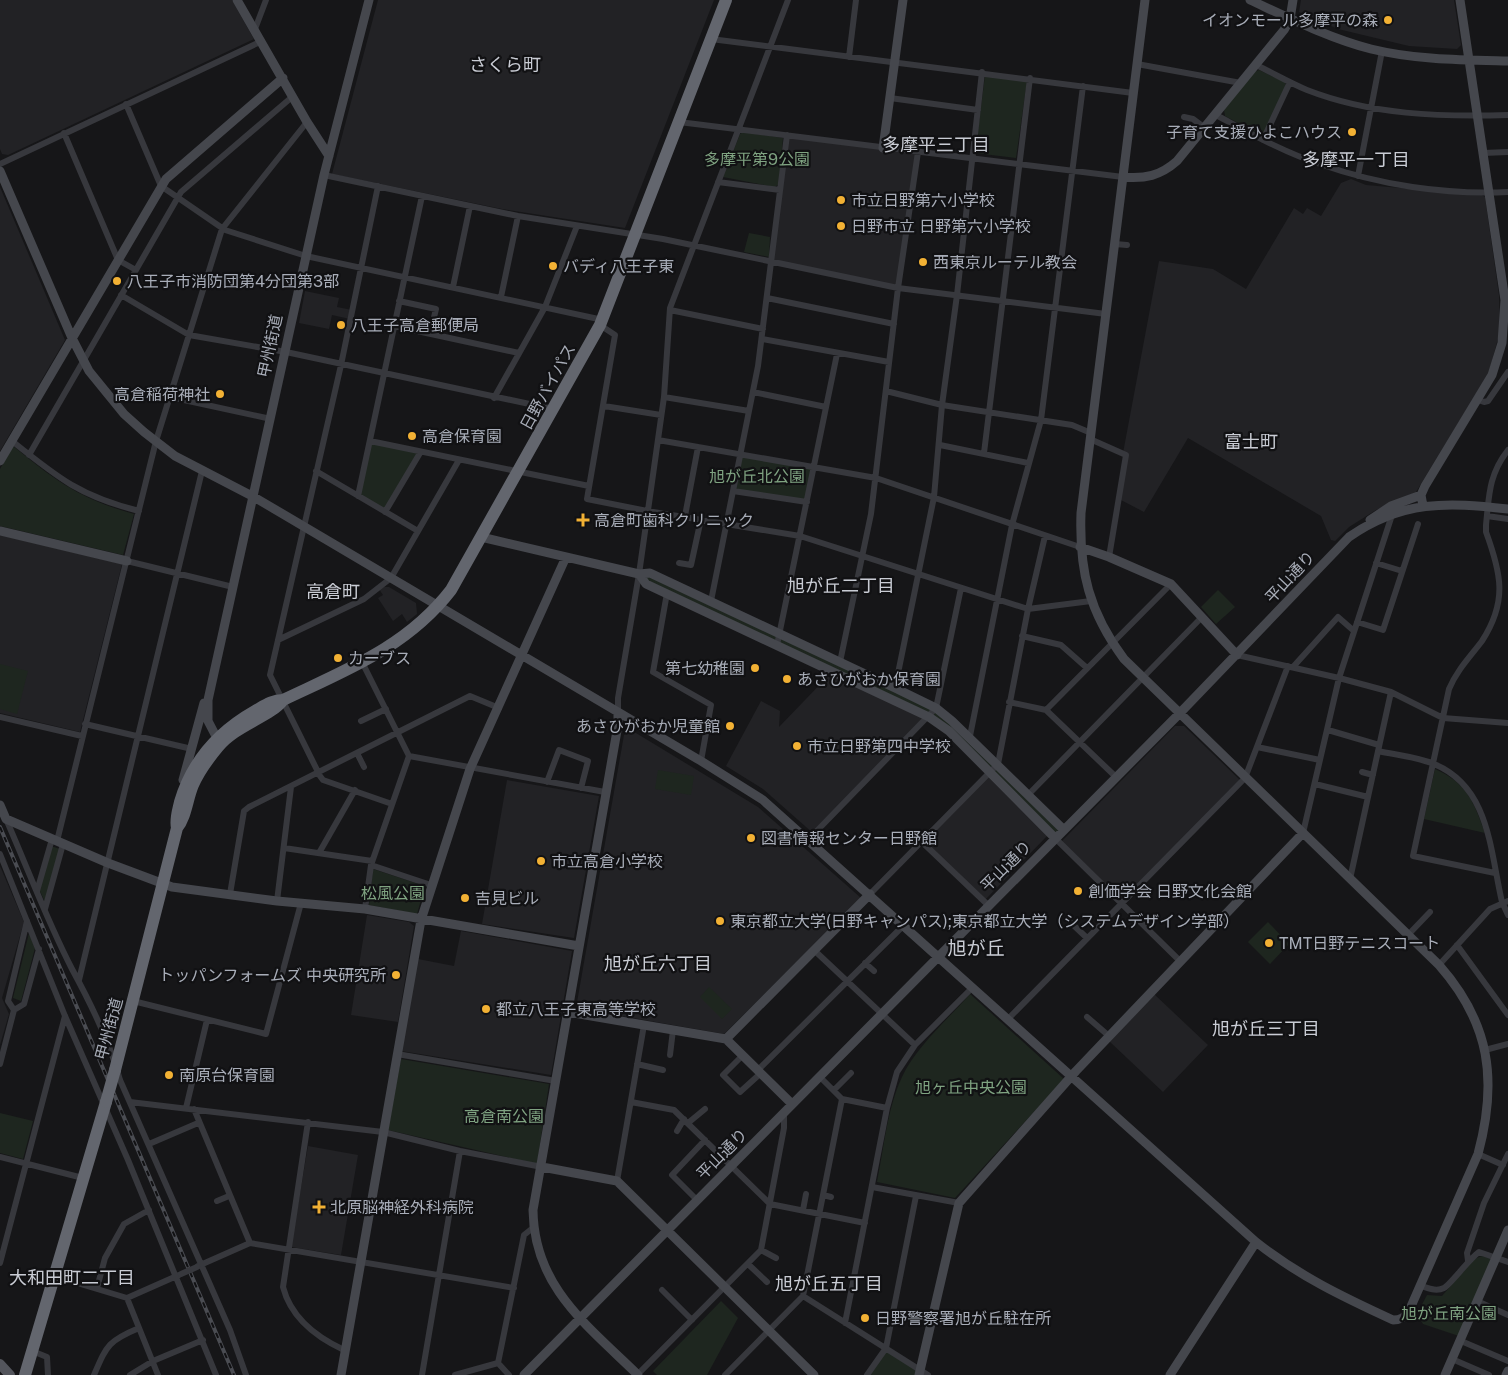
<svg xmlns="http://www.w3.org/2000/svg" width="1508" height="1375" viewBox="0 0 1508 1375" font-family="'Public Sans','Noto Sans JP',sans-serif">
<rect width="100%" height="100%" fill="#161618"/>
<path fill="#222225" d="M0,0H232L254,39L8,155L2,154L0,149Z
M378,0H714L625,228L502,209L332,174Z
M1301,0H1454L1461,45L1457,49L1409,46L1338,29L1299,12Z
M787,135L918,152L898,288L771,262Z
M1351,179L1366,185L1482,195L1485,197L1499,295L1500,331L1492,361L1487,376L1416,492L1376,510L1349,527L1335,541L1331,540L1321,516L1188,438L1144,512L1119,499L1126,456L1123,453L1159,261L1213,269L1246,289L1294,208L1303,214L1307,208L1321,216L1341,183Z
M0,187L65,340L0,451Z
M305,291L339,298L337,307L352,310L350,319L332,315L329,329L299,323Z
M0,535L122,564L80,732L0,713Z
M384,587H389L416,603L417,614L407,622L402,614L393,621L378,598L383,595L379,589Z
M831,673L923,718L814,834L763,789L726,766L761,701L780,711L779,727Z
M1175,726H1184L1242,782L1122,903L1060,843Z
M631,730L758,807L861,898L724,1034L576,1008L624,735Z
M989,775L1049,834L984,901L922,842Z
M507,780L599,796L574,938L482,924Z
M0,866L24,922L2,998L9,1014L0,1045Z
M367,915L409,922L414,926L398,1022L351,1015Z
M461,931L572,951L551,1075L401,1051L418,959L454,966Z
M1154,994L1208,1045L1163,1092L1109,1041Z
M308,1146L358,1155L341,1255L291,1247Z"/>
<path fill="#1e261f" d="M1259,70L1285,82L1286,87L1264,133L1260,135L1225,116L1224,110L1254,72Z
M985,76L1027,81L1016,158L975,153Z
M743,132L783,138L779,184L775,187L723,177L740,134Z
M749,233L770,237L769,257L744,252Z
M370,441L420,453L385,512L358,496Z
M13,446C56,481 80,499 134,514L123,555L0,526V469Z
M740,454L814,467L807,502L733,491Z
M650,573L936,708L1064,830L1055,838L949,731L646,584L639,574Z
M1218,590L1235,607L1216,624L1201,607Z
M0,664L28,671L17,714L0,709Z
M1435,769C1467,783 1474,802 1485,833L1424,819Z
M658,770L694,776L691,795L655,789Z
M51,846L60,849L45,902L39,889Z
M373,869L425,886L417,914L369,905Z
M1268,922L1289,944L1270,964L1248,942Z
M29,933L35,948L21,1001L13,998Z
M709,987L732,1009L722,1019L700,997Z
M970,994L1064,1079L955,1198L877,1182C884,1148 887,1109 902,1077C915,1048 949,1018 970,994Z
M401,1059L549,1084L537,1164L388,1130Z
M0,1113L33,1121L23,1159L0,1153Z
M1482,1256L1492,1259L1459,1336L1423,1324L1417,1314L1427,1295L1442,1296L1474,1259Z
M721,1301L738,1318L707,1375H657L653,1371Z
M886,1348L920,1370L919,1375H867Z"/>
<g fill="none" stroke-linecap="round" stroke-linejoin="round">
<path stroke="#37383d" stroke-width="6" d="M255,29L266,0
M711,39L1133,93
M849,57L856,0
M1137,64L1241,83
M1256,65C1273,73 1290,83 1307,90C1371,115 1440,117 1508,115
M890,98L978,110
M126,104L161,186L225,230L306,256L603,320
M1216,115C1250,133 1283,152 1320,164C1379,185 1445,195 1508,192
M1184,117L1193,119L1205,128
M679,122L1123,177
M64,133L118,260L136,270
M1263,140L1290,82
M1483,153L1508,152
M0,164L262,41
M324,175L518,216L663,239L898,288L1106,314
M1358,176L1382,51
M718,182L780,190
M378,186L341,365L270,675L320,776L323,780L392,804
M1115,244L1127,245
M453,287L470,206
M121,295L189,335L286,352L553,409
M501,297L518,216
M767,298L894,324
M399,301L436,309L430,334
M670,310L763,329
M600,325L615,335L587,499L647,511L800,536L1028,609L1091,601
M394,326L519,353
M762,339L889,362
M886,391L942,405L1072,425L1091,433
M753,392L826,407
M170,397L271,419
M664,397L749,411
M494,398L545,307L577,226
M1478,400L1484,402L1488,401L1508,372
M604,406L661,415
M1090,439L1126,455L1109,557
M658,440L876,478L1080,547
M12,441C58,478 80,496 139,511
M370,441L589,486
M940,445L1028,463
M984,453L1030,78
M29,455L181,192L292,97
M316,471L418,531
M733,491L807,502
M358,496L422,196
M385,512L420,453
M685,516L698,447
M1487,516L1508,519
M127,561L233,587
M679,563L691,565L701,519
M1376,563L1402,571
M667,593L653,672L711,705L701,761
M711,601L758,366L787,135
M1357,622L1383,630L1418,524
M1022,636L1061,645L1087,668
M278,640L364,599L391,578L459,460
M777,645L837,354
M1237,655L1339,678L1391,692L1443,718L1508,723
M362,662L409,756
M840,662L871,514L898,288L918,152
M1293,667L1338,617L1354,631
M895,688L934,497L942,405L957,295L982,72
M1009,702L1046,710L1116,777
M1046,710L1171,584
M618,712V698L639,574L664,397L670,308L788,0
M0,717L82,736
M361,721L386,709
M85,724L192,749
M1328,730L1379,745
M970,736L1012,525L1041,420L1083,86
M1257,747L1320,760
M1378,751C1396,755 1417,757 1434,764C1490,787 1490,851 1502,902L1508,915
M357,753L364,767
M409,756L605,792
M1362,772L1373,775
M547,782L559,750L588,761L581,788
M1315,784L1368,797
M1028,795L1202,617
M6,819C28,869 47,921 72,969C91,1004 110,1042 120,1080L230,1330L246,1375
M1303,833L1339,678L1392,515
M1055,838L1181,962
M809,839L936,708L961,588
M57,841L156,441L222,229L307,122
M922,842L988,905
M284,848L372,861
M319,853L355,790
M0,854L65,1016L128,1160L216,1375
M371,865L431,885
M1495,873L1413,856L1449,689C1457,670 1470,657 1482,641C1508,601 1501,573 1486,532V525C1489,495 1489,474 1508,450
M1350,879L1391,692
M37,891L52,839
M230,894L244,811L249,807L470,696L499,708
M870,894L998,764L1028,609L1045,536
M277,901L291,787
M45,909L63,844
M365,909L371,865L409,756
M1068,920L1087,938
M1408,935L1430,912
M1457,945L1508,1015
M815,951L915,1045
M865,963L874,971
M1439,965L1490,909L1508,901
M79,980L202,471
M133,1001L266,1034L301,903
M14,1010L8,1001L27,921
M1087,1017L1109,1036
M1008,1019L1245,778L1288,666
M1485,1050L1508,1044
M397,1054L556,1081
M670,1055L673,1030
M743,1055L723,1075L740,1092L761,1073
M0,1064L14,1010L24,1004L39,949
M637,1064L663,1070
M758,1070L904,925
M819,1076L842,1099L887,1108
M834,1090L851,1073
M130,1102L383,1132L460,1151L542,1167
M631,1102L674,1110L770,1204L865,1223
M186,1108L207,1020
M194,1109L250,1243
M308,1122L283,1287C291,1318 316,1337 344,1350
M688,1123L705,1109
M677,1131L684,1119
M149,1144L198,1123
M1478,1154L1503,1165
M0,1157L83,1178
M617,1181L644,1025
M872,1187L959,1203
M823,1195L831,1197
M697,1200L672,1175L705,1140
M217,1201L229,1196
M803,1210L806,1194
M761,1250L776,1258
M1468,1261L1467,1253L1484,1203L1508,1154
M0,1263L65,1016
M748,1264L767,1282
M198,1266L250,1243L514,1288
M54,1276L127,1298L179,1275
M1421,1286C1428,1288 1436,1292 1444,1288C1451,1284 1469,1259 1479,1252L1508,1262
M97,1288L105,1258L124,1224L149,1210
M662,1290L692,1320
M803,1296L928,1375
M127,1298L158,1375
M1477,1301L1508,1315
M845,1323L887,1108L897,1072L915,1045L973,987
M1461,1341L1508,1361
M32,1351L47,1357L48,1375
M1452,1359L1489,1375
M498,1363L524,1235L534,1227
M94,1375C107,1345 108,1341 139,1328
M130,1375L153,1361L203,1340
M422,1375L460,1151
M455,1375L498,1363L509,1375
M637,1375L761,1250L784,1128V1112
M725,1375L803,1296L842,1099
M867,1375L886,1348L916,1196"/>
<path stroke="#45474d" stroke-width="9" d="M237,0L307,122L329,156
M1250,0C1289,18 1329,38 1371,49C1416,60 1462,60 1508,61
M883,148L903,0
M0,171L72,338L89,371L124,414L144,432L175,456L254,497L701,761L763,800L1256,1242C1299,1276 1343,1297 1393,1320C1401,1320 1405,1317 1409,1311L1478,1154C1498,1080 1490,1023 1439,965L1124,659C1089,612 1079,571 1081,513L1145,0
M1123,177C1145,179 1160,176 1177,161L1284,30L1290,19L1293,0
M0,461L166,179L283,78
M1423,506L1421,495L1425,486L1492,375L1502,343L1505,300L1460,0
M1370,520L1391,506L1421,495
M0,531L127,561
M481,537L639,574L650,573L895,688L936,708L952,721L1064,830
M1080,547L1109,557L1171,584L1237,655
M639,574L646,584L929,717L949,731L1055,838
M618,712V725L533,1210C534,1287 587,1325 638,1375
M220,744L208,721V700L324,175L369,0
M183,780L204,703
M0,805L6,819L108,863L172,887L277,901L365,909L579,946
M568,1012L726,1039L792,1104
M726,1039L870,894
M542,1167L617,1181L814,1375
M341,1375L421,920L470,769L566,557
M524,1375L1179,714L1349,537C1402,500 1447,502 1508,509
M919,1375L959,1203L1076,1071L1303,833
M1170,1375L1256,1242
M1445,1375L1508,1230
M1506,1375L1508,1371"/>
<path stroke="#53555c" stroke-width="10" d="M0,1364L10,1375"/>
<path stroke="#63666e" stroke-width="12" d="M283,700C346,670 407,647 451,590L600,325L726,0
M115,1070L177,828C186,817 187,799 193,785C199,771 208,759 218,747C236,725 270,717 283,700C272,700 264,706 255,711C218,732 192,761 180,802C178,811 175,819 177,828
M25,1375L106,1102"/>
<defs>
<path id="rail" d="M0,827L234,1375"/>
</defs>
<use href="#rail" stroke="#4a4c52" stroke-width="4"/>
<use href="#rail" stroke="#111113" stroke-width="2" stroke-dasharray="5.5" stroke-linecap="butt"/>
<path stroke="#37383d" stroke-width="6" d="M181,1274L197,1267"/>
<path stroke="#63666e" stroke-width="12" d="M106,1102L115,1070"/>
</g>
<g fill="#f2b134" stroke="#111113" stroke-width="2">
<circle cx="1388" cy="20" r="5"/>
<circle cx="1352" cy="132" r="5"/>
<circle cx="841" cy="200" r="5"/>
<circle cx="841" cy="226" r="5"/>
<circle cx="923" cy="262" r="5"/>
<circle cx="553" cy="266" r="5"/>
<circle cx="117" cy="281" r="5"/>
<circle cx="341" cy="325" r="5"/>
<circle cx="220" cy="394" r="5"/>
<circle cx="412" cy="436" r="5"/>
<path d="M580.5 512.5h5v5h5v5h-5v5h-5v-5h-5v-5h5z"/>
<circle cx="338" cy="658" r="5"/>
<circle cx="755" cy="668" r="5"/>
<circle cx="787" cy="679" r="5"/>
<circle cx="730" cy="726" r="5"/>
<circle cx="797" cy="746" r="5"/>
<circle cx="751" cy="838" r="5"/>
<circle cx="541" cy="861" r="5"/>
<circle cx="1078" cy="891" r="5"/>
<circle cx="465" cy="898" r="5"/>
<circle cx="720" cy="921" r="5"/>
<circle cx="1269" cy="943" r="5"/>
<circle cx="396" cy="975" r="5"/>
<circle cx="486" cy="1009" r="5"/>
<circle cx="169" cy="1075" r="5"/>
<path d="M316.5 1199.5h5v5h5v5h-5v5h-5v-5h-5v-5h5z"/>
<circle cx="865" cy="1318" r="5"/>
</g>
<g text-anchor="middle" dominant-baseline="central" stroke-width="4.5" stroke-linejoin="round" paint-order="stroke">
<g font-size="16" fill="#a8adb8" stroke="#111113" text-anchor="start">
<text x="1378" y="20" text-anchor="end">イオンモール多摩平の森</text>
<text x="1342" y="132" text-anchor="end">子育て支援ひよこハウス</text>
<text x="851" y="200">市立日野第六小学校</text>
<text x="851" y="226">日野市立 日野第六小学校</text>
<text x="933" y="262">西東京ルーテル教会</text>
<text x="563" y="266">バディ八王子東</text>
<text x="127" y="281">八王子市消防団第4分団第3部</text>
<text x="351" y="325">八王子高倉郵便局</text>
<text x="210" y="394" text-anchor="end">高倉稲荷神社</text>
<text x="422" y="436">高倉保育園</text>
<text x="594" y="520">高倉町歯科クリニック</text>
<text x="348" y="658">カーブス</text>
<text x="745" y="668" text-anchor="end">第七幼稚園</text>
<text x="797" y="679">あさひがおか保育園</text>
<text x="720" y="726" text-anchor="end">あさひがおか児童館</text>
<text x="807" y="746">市立日野第四中学校</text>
<text x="761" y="838">図書情報センター日野館</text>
<text x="551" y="861">市立高倉小学校</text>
<text x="1088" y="891">創価学会 日野文化会館</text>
<text x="475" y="898">吉見ビル</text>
<text x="730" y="921">東京都立大学(日野キャンパス);東京都立大学（システムデザイン学部）</text>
<text x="1279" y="943">TMT日野テニスコート</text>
<text x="386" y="975" text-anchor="end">トッパンフォームズ 中央研究所</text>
<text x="496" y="1009">都立八王子東高等学校</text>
<text x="179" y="1075">南原台保育園</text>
<text x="330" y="1207">北原脳神経外科病院</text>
<text x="875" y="1318">日野警察署旭が丘駐在所</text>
</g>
<g font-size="16" fill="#7fa381" stroke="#111113">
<text x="757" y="159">多摩平第9公園</text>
<text x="757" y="476">旭が丘北公園</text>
<text x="393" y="893">松風公園</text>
<text x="971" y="1087">旭ヶ丘中央公園</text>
<text x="504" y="1116">高倉南公園</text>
<text x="1449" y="1313">旭が丘南公園</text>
</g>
<g font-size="16" fill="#a8adb8" stroke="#111113">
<text transform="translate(270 346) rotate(-78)">甲州街道</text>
<text transform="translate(548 387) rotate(-61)">日野バイパス</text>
<text transform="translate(1290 577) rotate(-47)">平山通り</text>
<text transform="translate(1006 866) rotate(-45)">平山通り</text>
<text transform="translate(109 1029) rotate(-75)">甲州街道</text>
<text transform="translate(722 1154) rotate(-45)">平山通り</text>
</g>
<g font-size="18" fill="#c9ccd4" stroke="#111113">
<text x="505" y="64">さくら町</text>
<text x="936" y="144">多摩平三丁目</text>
<text x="1356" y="159">多摩平一丁目</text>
<text x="1251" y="441">富士町</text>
<text x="841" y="585">旭が丘二丁目</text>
<text x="333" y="591">高倉町</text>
<text x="658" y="963">旭が丘六丁目</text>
<text x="1266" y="1028">旭が丘三丁目</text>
<text x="72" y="1277">大和田町二丁目</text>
<text x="829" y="1283">旭が丘五丁目</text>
</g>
<g font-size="19" fill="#c9ccd4" stroke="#111113">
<text x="976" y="948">旭が丘</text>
</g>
</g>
</svg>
